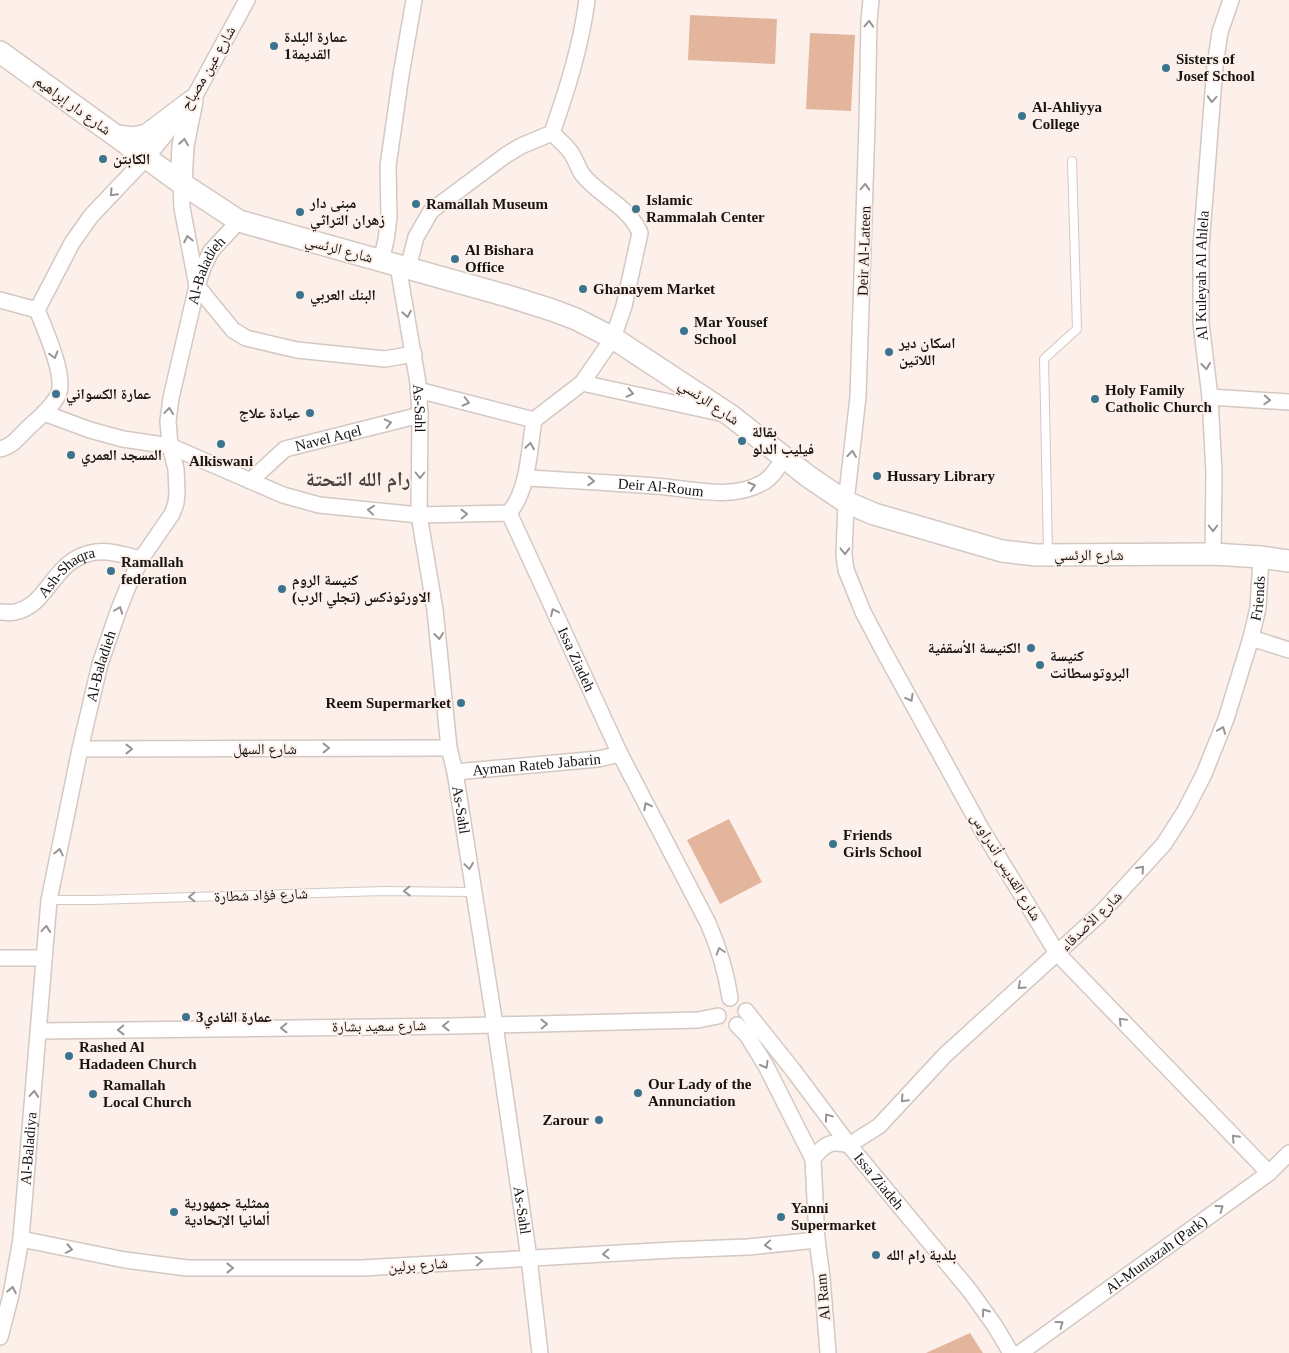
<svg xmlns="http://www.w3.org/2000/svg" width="1289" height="1353" viewBox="0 0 1289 1353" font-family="'Times New Roman','Noto Naskh Arabic',serif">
<rect width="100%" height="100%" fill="#fdf0ea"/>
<path fill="#e3b59d" d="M690,15L777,19L775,64L688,60Z
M810,33L855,35L851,111L806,109Z
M729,819L762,882L720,904L687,840Z
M970,1333L983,1353H926Z"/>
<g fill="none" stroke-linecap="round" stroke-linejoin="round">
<defs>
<path id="lane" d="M1048,553L1044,359L1077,329L1072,161
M49,900H94L383,891L473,892"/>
<g id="street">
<path id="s1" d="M587,0C581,46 567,90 552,133C557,138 564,144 569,150C575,157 577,166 582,174C599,196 629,206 640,233L624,306L613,338L582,383L534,420C529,450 529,489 509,513L620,754L708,923C719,948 726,971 730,998"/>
<path d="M871,0L869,21L867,125L858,397L846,502L844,555L846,570L863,612L883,650L982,830L1057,953L1269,1173"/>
<path d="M181,183L182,208L197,286L233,330L246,338L297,350L385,359L414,354"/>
<path d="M381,261L386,240L389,217L388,166L401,75L414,0"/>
<path id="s2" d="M398,266L418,383L420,415L419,515L435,610L449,748L455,772L495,1025L529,1258L540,1353"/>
<path d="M408,268L416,237L431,211L506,155L521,146L552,133"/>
<path d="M0,300L37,310"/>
<path d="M582,383L720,413"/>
<path d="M418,390L534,420"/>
<path d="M1210,397L1289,402"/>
<path d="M44,413L90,430L123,439L170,446L283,495L319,505L419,515L509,513"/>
<path d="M0,449C14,446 19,436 30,426C40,417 52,407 58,395C67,378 44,327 37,310L72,243L91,216L147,157L192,101L247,0"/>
<path id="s3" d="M525,478C568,480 612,483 655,486C689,488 730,501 762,483C772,478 778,467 784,458"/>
<path id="s4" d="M250,481L285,449L420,415"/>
<path id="s5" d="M1213,554L1214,473L1210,397L1201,323V247L1215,66L1220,32L1231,0"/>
<path id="s6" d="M0,612C5,612 11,613 15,612C50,605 52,558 96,552C110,550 128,556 141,559"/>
<path d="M1251,638L1289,650"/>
<path d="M80,749L449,748"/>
<path id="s7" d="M455,772L598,759L620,754"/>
<path d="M0,958H44"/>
<path id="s8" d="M746,1011L793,1070L849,1145L970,1291L995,1326L1011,1353"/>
<path d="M737,1025L747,1035L766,1066L813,1159"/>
<path d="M39,1031L453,1026L698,1020L718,1016"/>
<path d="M21,1239L125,1260L187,1268H362L672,1250L748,1247L817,1240"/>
<path id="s9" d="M0,1337L11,1295L21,1239L49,900L80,749L100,664L119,609L129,584L141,559L172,514L176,503L177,492L176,469L170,446L168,421L171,398L197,286L203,268L211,251L239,221"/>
<path id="s10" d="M828,1353L822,1277L817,1240L813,1159C824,1144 831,1140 849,1145L879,1126L945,1055L1101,913L1164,844L1185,811L1204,774L1226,719L1251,638L1258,608L1261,557"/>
<path id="s11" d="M1020,1353L1269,1173L1289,1153"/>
</g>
<path id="secondary" d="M0,52L181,183L239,221L511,297L552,310L576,319L613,338L730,415L809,477L846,502L874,514L1002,551L1036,555L1213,554L1261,557L1289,561
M117,136L133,138L147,135L192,101
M181,183L183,146L192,101"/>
</defs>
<use href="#lane" stroke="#d4c8c2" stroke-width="10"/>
<use href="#street" stroke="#d4c8c2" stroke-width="18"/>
<use href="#secondary" stroke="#d4c8c2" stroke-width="24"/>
<use href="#lane" stroke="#fff" stroke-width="8"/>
<use href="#street" stroke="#fff" stroke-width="15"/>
<use href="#secondary" stroke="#fff" stroke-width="21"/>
</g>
<defs><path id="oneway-chevron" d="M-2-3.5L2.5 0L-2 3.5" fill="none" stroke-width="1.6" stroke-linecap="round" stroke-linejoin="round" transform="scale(1.25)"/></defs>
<g stroke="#979594">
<use href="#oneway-chevron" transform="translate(869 24) rotate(-87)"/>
<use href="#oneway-chevron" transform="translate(1212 99) rotate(94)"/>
<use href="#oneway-chevron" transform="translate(184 142) rotate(-81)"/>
<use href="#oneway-chevron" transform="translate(865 187) rotate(-88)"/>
<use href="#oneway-chevron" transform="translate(113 193) rotate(133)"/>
<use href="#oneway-chevron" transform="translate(188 239) rotate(-101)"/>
<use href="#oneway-chevron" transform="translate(407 314) rotate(80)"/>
<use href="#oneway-chevron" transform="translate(54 355) rotate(74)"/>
<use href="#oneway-chevron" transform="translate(1206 366) rotate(84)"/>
<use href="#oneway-chevron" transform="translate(630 393) rotate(12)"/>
<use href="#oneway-chevron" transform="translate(1267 400) rotate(3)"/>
<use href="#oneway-chevron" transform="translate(466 402) rotate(14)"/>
<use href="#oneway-chevron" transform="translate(169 411) rotate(-84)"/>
<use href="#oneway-chevron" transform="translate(388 423) rotate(-13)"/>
<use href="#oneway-chevron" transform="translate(530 446) rotate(-81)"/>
<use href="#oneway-chevron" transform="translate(852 454) rotate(-84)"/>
<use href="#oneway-chevron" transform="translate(420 475) rotate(90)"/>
<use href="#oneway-chevron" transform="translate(591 481) rotate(4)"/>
<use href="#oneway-chevron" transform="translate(752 486) rotate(-17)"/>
<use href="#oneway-chevron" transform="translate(371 510) rotate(-174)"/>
<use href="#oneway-chevron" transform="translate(464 514) rotate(-1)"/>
<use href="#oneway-chevron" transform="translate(1213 528) rotate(90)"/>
<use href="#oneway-chevron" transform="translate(845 551) rotate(89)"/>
<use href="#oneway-chevron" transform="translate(119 610) rotate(-69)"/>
<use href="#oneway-chevron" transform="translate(554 612) rotate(-115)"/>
<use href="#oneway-chevron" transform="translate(439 636) rotate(83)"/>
<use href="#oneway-chevron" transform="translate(910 698) rotate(61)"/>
<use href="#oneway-chevron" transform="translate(1222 730) rotate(-68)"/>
<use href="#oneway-chevron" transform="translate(326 748)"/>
<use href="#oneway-chevron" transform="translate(129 749)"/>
<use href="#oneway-chevron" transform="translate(647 806) rotate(-118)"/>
<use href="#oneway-chevron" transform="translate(59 852) rotate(-78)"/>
<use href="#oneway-chevron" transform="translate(469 866) rotate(82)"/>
<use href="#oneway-chevron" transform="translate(1141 869) rotate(-48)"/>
<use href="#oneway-chevron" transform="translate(407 891) rotate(179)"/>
<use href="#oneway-chevron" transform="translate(192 897) rotate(178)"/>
<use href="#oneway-chevron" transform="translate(46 929) rotate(-85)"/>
<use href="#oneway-chevron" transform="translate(720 951) rotate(-108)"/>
<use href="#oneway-chevron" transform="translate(1021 986) rotate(138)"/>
<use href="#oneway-chevron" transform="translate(1122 1021) rotate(-134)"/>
<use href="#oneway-chevron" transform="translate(544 1024) rotate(-1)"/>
<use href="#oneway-chevron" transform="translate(446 1026) rotate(179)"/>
<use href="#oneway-chevron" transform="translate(284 1028) rotate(179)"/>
<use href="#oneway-chevron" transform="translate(121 1030) rotate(179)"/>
<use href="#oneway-chevron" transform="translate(765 1065) rotate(60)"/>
<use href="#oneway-chevron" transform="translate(34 1094) rotate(-85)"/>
<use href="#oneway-chevron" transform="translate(904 1099) rotate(133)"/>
<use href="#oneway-chevron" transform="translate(828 1117) rotate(-127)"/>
<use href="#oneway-chevron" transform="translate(1235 1138) rotate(-134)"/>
<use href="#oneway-chevron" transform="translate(1220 1208) rotate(-36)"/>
<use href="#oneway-chevron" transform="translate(768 1245) rotate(174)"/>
<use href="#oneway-chevron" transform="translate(69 1249) rotate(11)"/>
<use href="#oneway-chevron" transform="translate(606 1254) rotate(177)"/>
<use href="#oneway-chevron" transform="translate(479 1261) rotate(-4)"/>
<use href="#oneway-chevron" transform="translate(230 1268)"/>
<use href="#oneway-chevron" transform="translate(12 1290) rotate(-79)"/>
<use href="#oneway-chevron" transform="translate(985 1312) rotate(-126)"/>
<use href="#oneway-chevron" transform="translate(1060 1324) rotate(-36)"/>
</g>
<g fill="#3b748e" stroke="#fdf0ea" stroke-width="2">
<circle cx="274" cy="46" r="5"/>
<circle cx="1166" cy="68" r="5"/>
<circle cx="1022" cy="116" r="5"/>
<circle cx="103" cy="159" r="5"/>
<circle cx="416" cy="204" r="5"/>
<circle cx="636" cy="209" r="5"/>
<circle cx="300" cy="212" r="5"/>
<circle cx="455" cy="259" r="5"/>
<circle cx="583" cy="289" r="5"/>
<circle cx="300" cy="295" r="5"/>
<circle cx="684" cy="331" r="5"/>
<circle cx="889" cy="352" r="5"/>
<circle cx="56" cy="394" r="5"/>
<circle cx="1095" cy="399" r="5"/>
<circle cx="310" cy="413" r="5"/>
<circle cx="742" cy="441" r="5"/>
<circle cx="221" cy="444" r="5"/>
<circle cx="71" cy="455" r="5"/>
<circle cx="877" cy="476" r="5"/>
<circle cx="111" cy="571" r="5"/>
<circle cx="282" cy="589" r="5"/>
<circle cx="1031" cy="648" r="5"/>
<circle cx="1040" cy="665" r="5"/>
<circle cx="461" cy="703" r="5"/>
<circle cx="833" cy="844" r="5"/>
<circle cx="186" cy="1017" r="5"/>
<circle cx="69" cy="1056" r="5"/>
<circle cx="638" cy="1093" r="5"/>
<circle cx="93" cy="1094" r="5"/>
<circle cx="599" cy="1120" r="5"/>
<circle cx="174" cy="1212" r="5"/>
<circle cx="781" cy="1217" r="5"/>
<circle cx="876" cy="1255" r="5"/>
</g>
<g text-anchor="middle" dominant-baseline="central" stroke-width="4" stroke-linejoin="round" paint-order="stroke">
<g font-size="15" font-weight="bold" fill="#181412" stroke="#fdf0ea" text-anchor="start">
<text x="284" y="37">عمارة البلدة<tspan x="284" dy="17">القديمة1</tspan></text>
<text x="1176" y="59">Sisters of<tspan x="1176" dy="17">Josef School</tspan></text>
<text x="1032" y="107">Al-Ahliyya<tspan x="1032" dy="17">College</tspan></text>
<text x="113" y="159">الكابتن</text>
<text x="646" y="200">Islamic<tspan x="646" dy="17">Rammalah Center</tspan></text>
<text x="310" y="203">مبنى دار<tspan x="310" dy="17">زهران التراثي</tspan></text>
<text x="426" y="204">Ramallah Museum</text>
<text x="465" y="250">Al Bishara<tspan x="465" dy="17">Office</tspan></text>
<text x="593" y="289">Ghanayem Market</text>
<text x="310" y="295">البنك العربي</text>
<text x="694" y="322">Mar Yousef<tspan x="694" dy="17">School</tspan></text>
<text x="899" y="343">اسكان دير<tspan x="899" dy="17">اللاتين</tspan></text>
<text x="1105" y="390">Holy Family<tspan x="1105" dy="17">Catholic Church</tspan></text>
<text x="66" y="394">عمارة الكسواني</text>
<text x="300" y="413" text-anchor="end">عيادة علاج</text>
<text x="752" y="432">بقالة<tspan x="752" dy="17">فيليب الدلو</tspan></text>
<text x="81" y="455">المسجد العمري</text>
<text x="221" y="461" text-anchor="middle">Alkiswani</text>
<text x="887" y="476">Hussary Library</text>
<text x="121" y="562">Ramallah<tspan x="121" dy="17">federation</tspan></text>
<text x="292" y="580">كنيسة الروم<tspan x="292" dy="17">الاورثوذكس (تجلي الرب)</tspan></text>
<text x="1021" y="648" text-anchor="end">الكنيسة الأسقفية</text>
<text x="1050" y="656">كنيسة<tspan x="1050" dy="17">البروتوسطانت</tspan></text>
<text x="451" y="703" text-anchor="end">Reem Supermarket</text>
<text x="843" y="835">Friends<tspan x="843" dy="17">Girls School</tspan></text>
<text x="196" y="1017">عمارة الفادي3</text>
<text x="79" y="1047">Rashed Al<tspan x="79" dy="17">Hadadeen Church</tspan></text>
<text x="648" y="1084">Our Lady of the<tspan x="648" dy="17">Annunciation</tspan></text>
<text x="103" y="1085">Ramallah<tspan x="103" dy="17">Local Church</tspan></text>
<text x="589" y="1120" text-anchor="end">Zarour</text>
<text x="184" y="1203">ممثلية جمهورية<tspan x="184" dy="17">ألمانيا الإتحادية</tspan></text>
<text x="791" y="1208">Yanni<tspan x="791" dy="17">Supermarket</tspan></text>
<text x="886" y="1255">بلدية رام الله</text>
</g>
<g font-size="15" fill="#181412" stroke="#fdf0ea">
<text transform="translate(208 68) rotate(-60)">شارع عين مصباح</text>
<text transform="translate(73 105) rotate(36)">شارع دار إبراهيم</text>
<text transform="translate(339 249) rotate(15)">شارع الرئسي</text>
<text transform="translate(864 251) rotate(-88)">Deir Al-Lateen</text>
<text stroke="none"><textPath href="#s9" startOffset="1100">Al-Baladieh</textPath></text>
<text stroke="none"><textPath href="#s5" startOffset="279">Al Kuleyah Al Ahlela</textPath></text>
<text transform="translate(709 402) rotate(34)">شارع الرئسي</text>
<text stroke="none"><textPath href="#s2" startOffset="144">As-Sahl</textPath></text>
<text stroke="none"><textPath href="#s4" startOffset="92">Navel Aqel</textPath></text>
<text stroke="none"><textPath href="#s3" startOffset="136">Deir Al-Roum</textPath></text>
<text x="1089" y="555">شارع الرئسي</text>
<text stroke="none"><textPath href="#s6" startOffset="82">Ash-Shaqra</textPath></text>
<text stroke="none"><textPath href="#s10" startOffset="939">Friends</textPath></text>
<text stroke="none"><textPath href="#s1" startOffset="755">Issa Ziadeh</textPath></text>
<text stroke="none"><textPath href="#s9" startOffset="680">Al-Baladieh</textPath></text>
<text x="265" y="749">شارع السهل</text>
<text stroke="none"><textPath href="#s7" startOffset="82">Ayman Rateb Jabarin</textPath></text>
<text stroke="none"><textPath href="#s2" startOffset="549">As-Sahl</textPath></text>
<text transform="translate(1006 867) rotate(59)">شارع القديس أندراوس</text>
<text transform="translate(261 895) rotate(-2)">شارع فؤاد شطارة</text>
<text transform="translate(1091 921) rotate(-44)">شارع الأصدقاء</text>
<text transform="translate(379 1026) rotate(-1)">شارع سعيد بشارة</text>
<text stroke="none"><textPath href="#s9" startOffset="191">Al-Baladiya</textPath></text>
<text stroke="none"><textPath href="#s8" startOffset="216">Issa Ziadeh</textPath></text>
<text stroke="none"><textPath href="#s2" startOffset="954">As-Sahl</textPath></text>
<text stroke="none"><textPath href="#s11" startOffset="168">Al-Muntazah (Park)</textPath></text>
<text transform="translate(418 1265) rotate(-4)">شارع برلين</text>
<text transform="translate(823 1297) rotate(-95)">Al Ram</text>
</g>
<g font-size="20" font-weight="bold" fill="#4c423d" stroke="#fdf0ea">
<text x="358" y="479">رام الله التحتة</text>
</g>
</g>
</svg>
